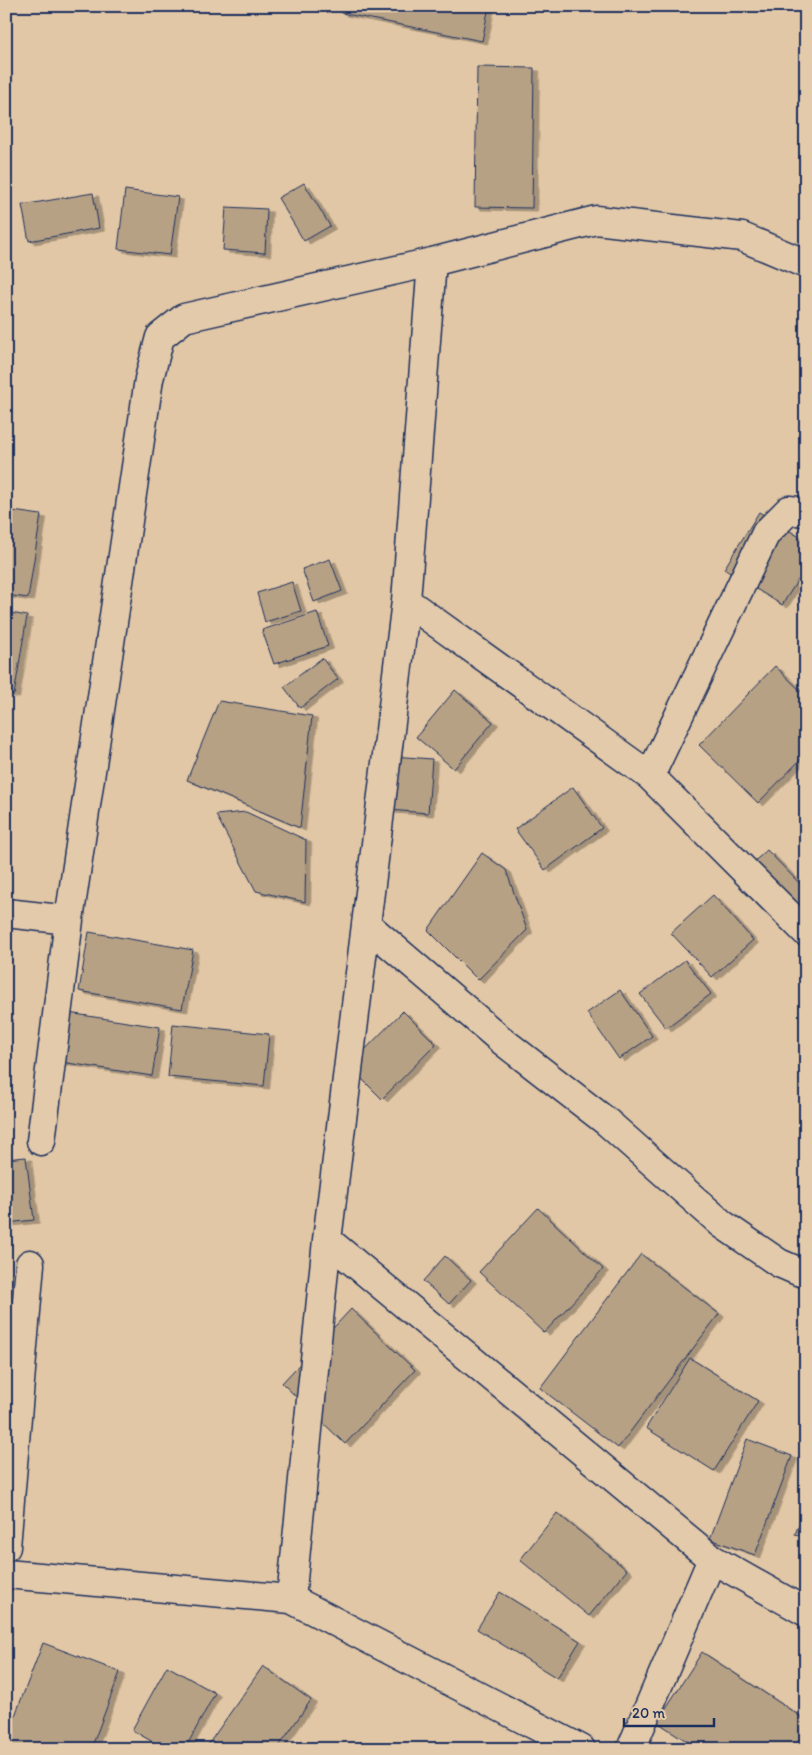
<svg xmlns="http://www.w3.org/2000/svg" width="812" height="1755" viewBox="0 0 812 1755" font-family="Itim,sans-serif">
<defs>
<filter id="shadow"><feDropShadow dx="5.5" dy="3" stdDeviation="0" flood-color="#0004"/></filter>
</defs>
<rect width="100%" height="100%" fill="#e1c7a5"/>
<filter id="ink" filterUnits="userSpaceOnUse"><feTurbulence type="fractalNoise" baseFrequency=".02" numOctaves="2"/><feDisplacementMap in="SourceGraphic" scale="10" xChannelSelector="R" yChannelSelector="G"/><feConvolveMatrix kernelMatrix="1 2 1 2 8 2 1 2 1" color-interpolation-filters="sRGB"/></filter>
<g filter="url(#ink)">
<path fill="#b7a185" stroke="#1b2f5e" filter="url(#shadow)" d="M342,6H489L482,41L341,13Z
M477,67L534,68L532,208L475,207Z
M304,183L330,226L304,241L278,198Z
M125,190L178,197L170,255L118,249Z
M93,193L99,228L29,241L22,205Z
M226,207L267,209L265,253L223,250Z
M6,510L41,515L28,598L6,595Z
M759,512L806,541V567L782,605L724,569Z
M330,559L342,591L314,602L302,569Z
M292,582L301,611L265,622L257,593Z
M6,612L27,616L14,695L6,693Z
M317,612L328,646L274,664L262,630Z
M322,658L338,679L300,708L284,687Z
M775,666L806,696V754L758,803L699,745Z
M455,690L493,722L454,769L416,737Z
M219,701L312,716L300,828L187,780Z
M380,755L432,759L428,813L376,809Z
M573,787L602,828L545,870L515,829Z
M246,812L306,840L305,902L256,891L216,815Z
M767,850L806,890V931L747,868Z
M482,853L506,870L527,930L478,980L428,930Z
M713,895L753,940L712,977L671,933Z
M89,932L193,950L182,1009L79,991Z
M685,960L711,994L666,1028L640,994Z
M620,990L652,1036L619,1059L587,1013Z
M55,1011L160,1027L152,1076L48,1060Z
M403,1011L436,1044L382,1099L349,1066Z
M173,1024L269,1034L264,1086L168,1077Z
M26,1157L34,1220L6,1223V1159Z
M538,1208L603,1269L544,1333L479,1272Z
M641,1254L719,1314L618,1448L540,1388Z
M445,1256L471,1280L449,1304L423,1281Z
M351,1309L415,1370L345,1444L282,1383Z
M690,1358L758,1401L714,1471L646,1428Z
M747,1439L792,1456L755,1555L710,1539Z
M806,1508V1538L795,1534Z
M557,1513L627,1570L589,1616L520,1560Z
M500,1592L580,1641L557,1678L477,1629Z
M43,1643L120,1672L91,1749H6V1739Z
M702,1652L806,1720V1729L793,1749H699L657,1722Z
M167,1666L215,1693L185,1749H165L132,1730Z
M263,1666L311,1700L277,1749H205Z"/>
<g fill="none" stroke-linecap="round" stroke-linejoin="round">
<defs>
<path id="minor" d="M406,601L650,776L806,932
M650,776L766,533L789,510L806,512
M6,913L69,920
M366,924L500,1039L607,1122L722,1224L779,1263L800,1272H806
M41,1141L69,920L149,379L160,337L184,318L432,262L596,220L742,237L806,264
M327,1240L712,1559L806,1612
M6,1547L30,1264
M6,1574L291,1599L581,1749
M291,1599L327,1240L406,601L432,262
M631,1749L712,1559"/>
</defs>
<use href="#minor" stroke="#1b2f5e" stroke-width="31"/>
<use href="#minor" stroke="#e3caab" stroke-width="28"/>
</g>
</g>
<rect width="812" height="1755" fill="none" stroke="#e3caab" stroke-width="25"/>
<rect x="12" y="12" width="787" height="1730" fill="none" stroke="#1b2f5e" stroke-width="2" filter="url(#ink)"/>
<path d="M624 1718v8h90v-8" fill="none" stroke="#1b2f5e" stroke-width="2.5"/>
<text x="632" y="1718" font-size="15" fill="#1b2f5e" stroke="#e3caab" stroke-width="4" paint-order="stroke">20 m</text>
</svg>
